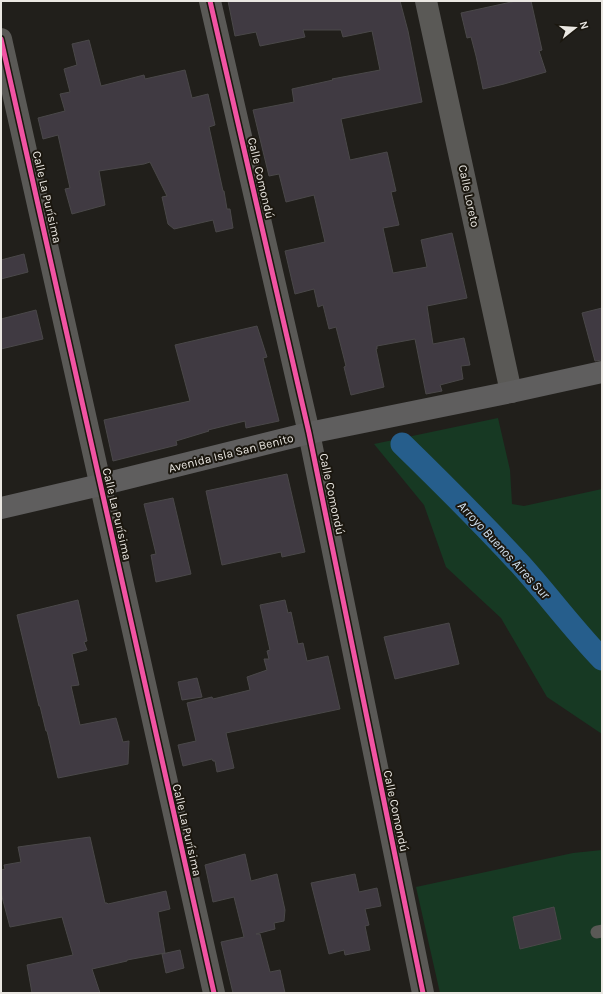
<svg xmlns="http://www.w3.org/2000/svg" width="603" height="994" viewBox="0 0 603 994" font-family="Karla,sans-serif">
<rect width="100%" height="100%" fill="#211f1b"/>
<path fill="#173923" d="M498,418L510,470L512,504L524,506L602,489V734L547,697L501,618L446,567L424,505L374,444Z
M602,850V993H440L416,887L573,853Z"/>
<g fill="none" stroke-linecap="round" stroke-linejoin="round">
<path stroke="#265e8c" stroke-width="23" d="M402,444C442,483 482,523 520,564C548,595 573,629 602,659"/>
</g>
<path fill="#403a42" stroke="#4a4849" d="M228,1H400L408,31L422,102L341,119L350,160L387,152L396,191L391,192L399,225L383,228L393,273L427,267L421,240L452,233L467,298L427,306L433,344L464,338L470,365L461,366L463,379L440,385L442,391L426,394L415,339L377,346V349H376L384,387L351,395L344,367L346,366L336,327L329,329L323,305L318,307L314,289L295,294L285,251L325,242L314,195L286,202L279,174L269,176L253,110L294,102L292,89L333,80L332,79L380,70L372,31L343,37L341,30H303L305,37L260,46L256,32L235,36Z
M516,1H531L542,50L539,51L546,72L504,84L483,89L476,56L471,37L467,38L461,13Z
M89,40L101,86L144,75L145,79L185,70L192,98L208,94L215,125L209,127L223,191H224L227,209H230L233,228L216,232L213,220L174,229L168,224L162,197L167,196L150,162L144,164L99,171L105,205L72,214L65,189L70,188L58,135L43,139L38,118L65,111L60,94L70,92L64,69L77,65L72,44Z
M24,254L28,272L1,279V260Z
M602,308V360L595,361L582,313Z
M36,310L43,339L1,349V319Z
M257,326L267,357L263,358L279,421L246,428L245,421L208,430L209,431L176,441L177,445L113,461L104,420L190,401L175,345Z
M287,474L305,552L282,557L281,552L222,565L206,491Z
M173,498L191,574L156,582L151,555L156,554L144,504Z
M78,600L87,641L84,642L87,650L72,654L79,685L71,686L80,725L116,718L123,742L129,741L128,764L58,778L47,731H46L40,706H39L17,615Z
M285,600L288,613L291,612L298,644L303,643L307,661L328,656L340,709L226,733L234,768L217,772L215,761H213L212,759L183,766L178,745L196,741L187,703L212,697L213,699L250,690L247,677L267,670L264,659H269L267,651L270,650L260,605Z
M449,623L459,664L395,679L384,637Z
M197,678L202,697L182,700L178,682Z
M90,837L105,903H107L108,904L166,891L170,909L158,912L165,953L127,960V961L92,969L100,993H32L27,965L73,955L62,917L10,927L1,893V870L5,869L4,865L21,862L18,847Z
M245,854L251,881L277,874L285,910L284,921L274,923L275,929L256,934H260L270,972L280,970L285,993H233L221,942L244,937L234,897L213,902L205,865Z
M355,874L359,892L377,888L381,906L365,909L369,925L365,926L370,950L345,955L344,950L329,954L311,883Z
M554,907L561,939L520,949L513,917Z
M180,950L184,968L166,973L162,954Z"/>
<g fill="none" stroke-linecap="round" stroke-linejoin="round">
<path stroke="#5a5956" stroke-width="13" d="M597,932L602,931"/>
<path stroke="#5a5956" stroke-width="22" d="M210,1L309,433L423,993
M426,1L511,392
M1,39L214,993"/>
<path stroke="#5f5e5e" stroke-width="22" d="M1,508L100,485L309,433L511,392L602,372"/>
<defs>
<path id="cycleway" d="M210,1L309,433L423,993
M1,39L214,993"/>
</defs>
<use href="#cycleway" stroke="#1b170f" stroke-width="8"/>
<use href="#cycleway" stroke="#f153a3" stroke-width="5"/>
</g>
<g text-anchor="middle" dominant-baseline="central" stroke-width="4" stroke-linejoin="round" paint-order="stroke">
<g font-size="12" fill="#eae7e2" stroke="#1b170f">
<text transform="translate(261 178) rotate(77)">Calle Comondú</text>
<text transform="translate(469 196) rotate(78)">Calle Loreto</text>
<text transform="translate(47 197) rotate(77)">Calle La Purísima</text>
<text transform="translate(231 453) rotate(-14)">Avenida Isla San Benito</text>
<text transform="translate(332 494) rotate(78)">Calle Comondú</text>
<text transform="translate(117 514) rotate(77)">Calle La Purísima</text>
<text transform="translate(396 811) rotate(78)">Calle Comondú</text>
<text transform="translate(187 830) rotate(77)">Calle La Purísima</text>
</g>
<g font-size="13" font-style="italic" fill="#cfdfee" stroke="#1b170f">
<text transform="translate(504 550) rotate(47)">Arroyo Buenos Aires Sur</text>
</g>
</g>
<rect width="603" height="994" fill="none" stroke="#eae7e2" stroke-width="4"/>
<g transform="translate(575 28) rotate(73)" stroke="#1b170f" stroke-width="3" paint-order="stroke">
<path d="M0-3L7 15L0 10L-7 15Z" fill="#eae7e2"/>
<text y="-6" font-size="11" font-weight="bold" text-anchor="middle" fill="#eae7e2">N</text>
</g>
</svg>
